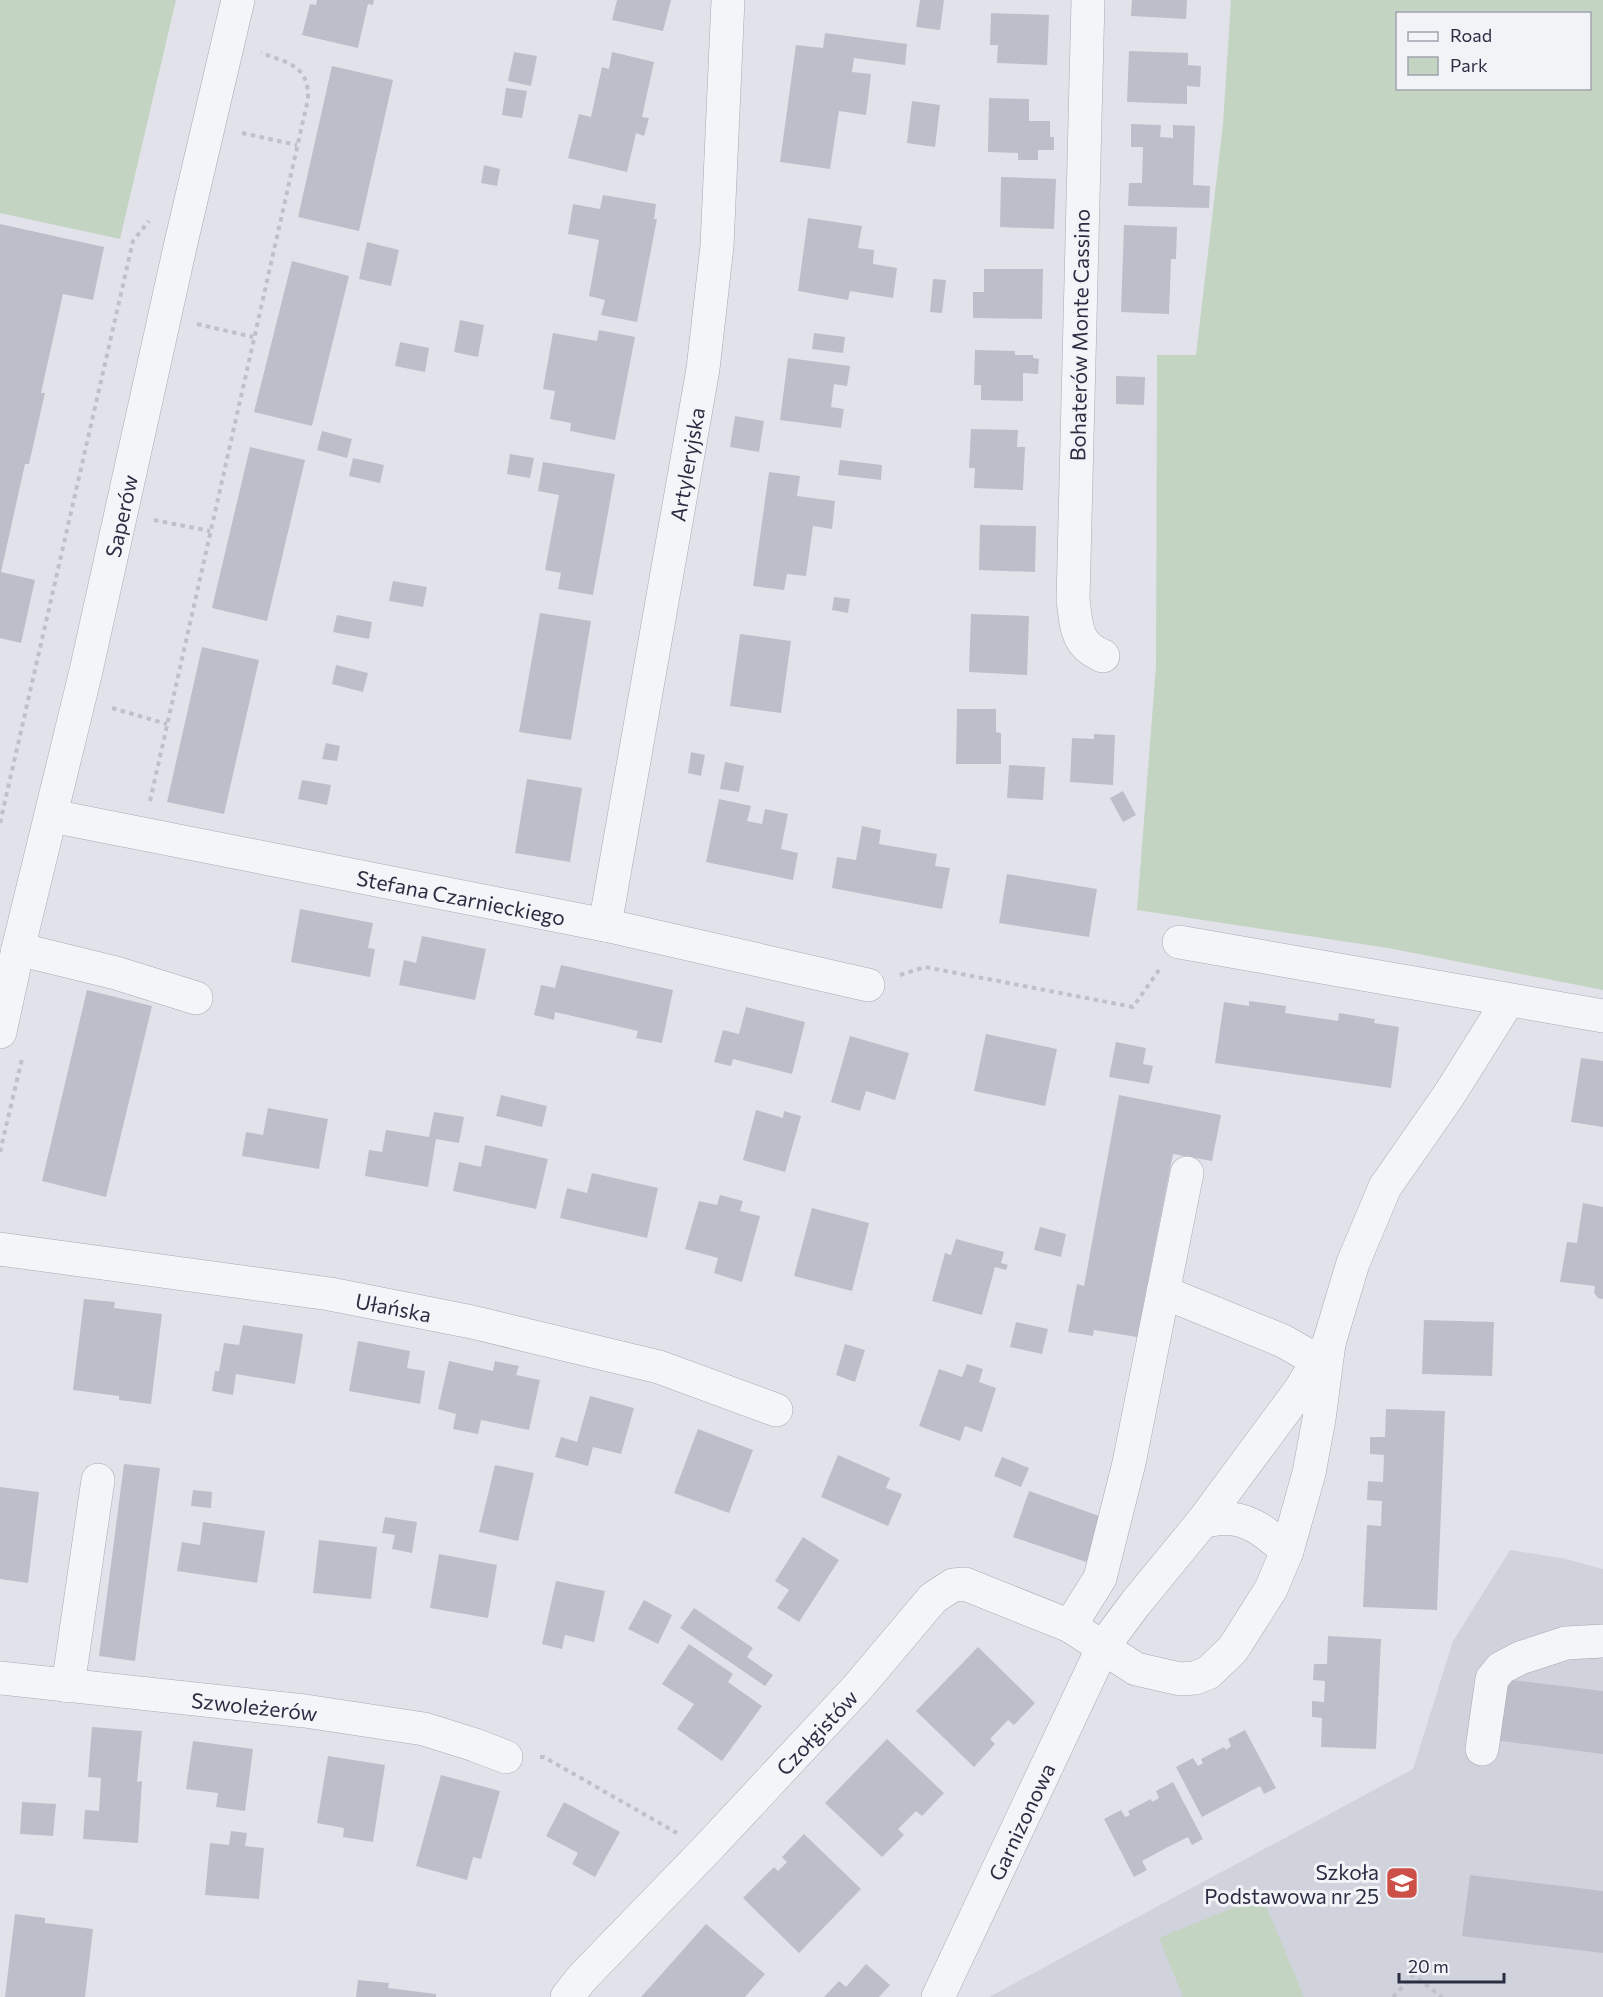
<svg xmlns="http://www.w3.org/2000/svg" width="1603" height="1997" viewBox="0 0 1603 1997" font-family="Commissioner,sans-serif">
<rect width="100%" height="100%" fill="#e2e3ea"/>
<path fill="#d0d2dc" d="M1510,1550L1562,1558L1603,1569V1997H989L1413,1769L1453,1641Z"/>
<path fill="#c4d4c3" fill-rule="evenodd" d="M0,0H176L120,239L0,213Z
M1231,0H1603V990L1388,948L1137,910L1156,666L1157,355H1196L1223,124ZM1398,14H1590V88H1398Z
M1262,1896L1304,1997H1183L1159,1938Z"/>
<path fill="#bcbeca" d="M317,0H374L373,5L368,4L358,48L302,35L310,4L316,5Z
M617,0H671L663,31L612,20Z
M920,0H944L940,30L916,27Z
M1132,0H1187L1186,19L1131,16Z
M991,13L1049,15L1047,65L997,63L998,45H990Z
M825,33L907,44L905,65L854,58L852,72L871,74L866,115L839,111L830,169L780,162L796,45L823,48Z
M1129,51L1188,53V65L1201,66L1200,87L1187,86V104L1127,102Z
M514,52L537,56L531,86L508,81Z
M612,52L654,62L642,117L649,118L644,136L636,133L627,172L568,158L579,114L591,117L602,67L609,69Z
M332,66L393,80L359,231L298,217Z
M506,88L527,91L522,118L502,115Z
M989,98L1029,99V121H1050V137H1054V150H1038V160H1018V153L988,152Z
M912,101L940,105L935,147L907,143Z
M1131,124L1161,125L1160,137L1173,138V125L1195,126L1193,185L1210,186L1209,208L1128,206L1129,183H1142L1143,147H1131Z
M484,165L500,169L497,186L481,183Z
M1001,177L1056,179L1054,229L1000,227Z
M603,195L656,204L654,219H657L637,322L601,315L605,300L589,296L599,240L568,234L573,204L600,209Z
M808,218L862,226L858,248L874,250L873,264L897,268L893,298L850,291L848,300L798,291Z
M0,224L104,247L93,300L63,294L41,393H45L29,464H25L1,572L35,580L21,643L0,638Z
M1124,225L1177,227L1176,259H1171L1169,314L1121,312Z
M367,242L399,250L391,286L359,279Z
M292,261L349,276L312,426L254,412Z
M984,269H1043L1042,319L973,318V292H984Z
M933,279L946,280L942,313L930,312Z
M460,320L484,325L478,357L454,352Z
M599,330L635,337L615,440L570,431L571,423L550,419L555,391L543,389L553,333L597,341Z
M814,333L845,337L843,353L812,349Z
M400,342L429,348L425,372L395,366Z
M975,350L1015,351V355H1033V358L1039,359L1038,374L1023,373V401L981,400V385H974Z
M788,358L850,366L847,386L834,384L831,407L844,409L841,428L780,420Z
M1116,376L1145,377L1144,405L1116,404Z
M735,416L764,421L759,452L730,447Z
M971,429L1018,430L1017,447H1025L1023,490L974,488L975,468H969Z
M322,431L352,439L347,458L317,450Z
M250,447L305,460L267,621L212,608Z
M510,454L534,458L530,478L507,474Z
M353,458L384,465L380,483L349,476Z
M840,460L882,465L881,480L838,475Z
M543,462L615,474L593,595L558,589L561,573L545,570L559,495L538,491Z
M769,472L800,476L797,496L835,501L832,529L813,526L806,576L787,574L784,590L753,586Z
M980,525L1036,526L1035,572L979,570Z
M393,581L427,587L423,607L389,601Z
M834,597L850,599L848,613L832,610Z
M540,613L591,621L571,740L519,732Z
M971,614L1029,616L1027,675L969,672Z
M337,615L372,622L369,639L333,632Z
M740,634L791,641L781,713L730,706Z
M202,647L259,660L224,814L167,802Z
M336,665L368,673L363,692L332,684Z
M957,709H996V732L1001,733V764H956Z
M1094,734L1115,735L1113,785L1070,782L1072,738L1094,739Z
M326,743L340,746L337,761L322,759Z
M691,752L705,755L701,776L688,773Z
M725,762L744,766L739,792L720,789Z
M1009,765L1045,767L1043,800L1007,798Z
M527,779L582,788L570,862L515,853Z
M302,780L331,785L327,805L298,799Z
M1123,791L1136,815L1123,822L1110,798Z
M719,799L751,806L747,821L762,824L765,809L788,814L781,849L798,853L793,880L706,862Z
M862,826L881,830L879,844L937,854L935,866L950,868L942,909L832,888L837,857L856,860Z
M1007,874L1097,889L1089,937L999,923Z
M300,909L373,923L368,948L375,949L370,977L291,962Z
M422,936L486,949L475,1000L399,985L404,960L416,963Z
M561,965L673,990L662,1043L636,1038L638,1031L555,1012L554,1020L534,1015L541,985L555,988Z
M87,990L152,1006L106,1197L42,1181Z
M1249,1001L1286,1006L1285,1013L1338,1021L1339,1013L1375,1019L1374,1023L1399,1027L1391,1088L1215,1063L1224,1002L1249,1006Z
M746,1007L805,1022L792,1074L733,1059L731,1066L714,1062L723,1030L739,1034Z
M986,1034L1057,1049L1045,1106L974,1091Z
M850,1036L909,1053L895,1100L866,1091L860,1111L831,1102Z
M1116,1042L1146,1048L1143,1064L1153,1066L1149,1084L1109,1077Z
M1581,1058L1603,1061V1127L1571,1122Z
M501,1095L547,1106L542,1127L496,1116Z
M1119,1095L1221,1115L1212,1161L1173,1154L1137,1337L1094,1330L1093,1336L1068,1332L1077,1284L1084,1286Z
M268,1108L328,1119L319,1169L242,1156L246,1132L263,1135Z
M756,1110L783,1118L784,1111L801,1116L785,1172L743,1160Z
M434,1112L464,1117L459,1143L436,1139L428,1187L365,1176L369,1150L382,1152L386,1130L429,1137Z
M485,1145L548,1159L536,1209L453,1191L459,1162L481,1167Z
M592,1173L658,1188L647,1238L560,1218L567,1188L587,1193Z
M720,1195L743,1201L740,1211L760,1216L742,1282L714,1273L718,1258L685,1249L699,1201L717,1205Z
M1583,1203L1603,1207V1299L1598,1298L1594,1293L1595,1286L1560,1282L1567,1242L1577,1243Z
M812,1208L869,1223L852,1291L794,1276Z
M1040,1227L1066,1234L1061,1257L1034,1250Z
M956,1239L1004,1252L1001,1263L1008,1265L1006,1270L995,1267L982,1315L932,1301L945,1253L951,1255Z
M84,1299L115,1302L114,1308L162,1314L151,1404L119,1400V1396L73,1390Z
M1424,1320L1494,1322L1492,1376L1422,1374Z
M1016,1322L1048,1329L1042,1354L1010,1347Z
M243,1325L303,1334L295,1384L236,1374L233,1395L212,1391L215,1371H219L224,1343L239,1345Z
M358,1341L410,1351L407,1368L425,1371L420,1404L349,1391Z
M845,1344L865,1350L855,1382L836,1375Z
M449,1361L493,1371L495,1361L519,1366L516,1375L540,1380L529,1430L481,1420L478,1434L453,1429L456,1414L438,1409Z
M967,1364L983,1369L979,1382L996,1388L982,1432L965,1426L960,1441L919,1426L939,1369L962,1377Z
M590,1396L634,1408L621,1454L593,1447L588,1466L555,1457L561,1437L577,1442Z
M1386,1409L1445,1411L1437,1610L1363,1607L1367,1525L1381,1526L1382,1501L1367,1500L1368,1481L1383,1482L1384,1455L1370,1454V1437H1385Z
M698,1429L753,1450L729,1513L674,1493Z
M838,1455L890,1478L886,1488L902,1494L888,1526L821,1497Z
M1002,1457L1029,1468L1021,1487L994,1476Z
M124,1464L160,1468L135,1661L99,1656Z
M495,1465L534,1473L518,1541L479,1532Z
M0,1487L39,1492L28,1583L0,1579Z
M193,1490L212,1492L211,1508L191,1506Z
M1029,1491L1102,1517L1086,1562L1013,1537Z
M385,1517L417,1522L412,1553L392,1549L395,1535L382,1533Z
M203,1522L265,1531L257,1583L177,1571L182,1542L200,1545Z
M803,1537L839,1560L799,1622L777,1608L789,1590L775,1581Z
M319,1540L377,1547L371,1599L313,1593Z
M439,1554L497,1565L488,1618L430,1608Z
M556,1581L605,1591L594,1642L565,1635L562,1649L542,1644Z
M644,1600L672,1615L658,1644L628,1629Z
M694,1608L753,1648L747,1657L773,1675L765,1686L680,1628Z
M1328,1636L1381,1639L1376,1749L1321,1747L1322,1718L1312,1717V1701L1324,1702L1325,1681L1313,1680L1314,1664H1327Z
M689,1644L733,1674L728,1682L762,1706L722,1761L677,1729L694,1704L662,1684Z
M978,1647L1035,1703L1014,1725L1008,1720L990,1739L995,1744L974,1767L916,1711Z
M1494,1678L1603,1691V1754L1486,1739Z
M92,1727L142,1731L137,1782L142,1781L138,1843L83,1839L85,1810L99,1811L101,1778L88,1777Z
M1245,1730L1276,1788L1264,1794L1260,1786L1202,1817L1176,1767L1193,1758L1198,1766L1203,1763L1201,1759L1224,1747L1226,1750L1231,1746L1228,1739Z
M887,1739L944,1793L922,1816L916,1811L898,1829L904,1835L882,1857L825,1803Z
M193,1741L253,1749L245,1811L216,1807L218,1793L186,1789Z
M328,1756L385,1765L373,1842L343,1837L344,1828L317,1823Z
M441,1775L500,1791L481,1859L473,1857L467,1880L416,1866Z
M1173,1782L1203,1839L1192,1845L1188,1837L1164,1849L1142,1861L1147,1870L1134,1877L1104,1819L1121,1810L1125,1817L1130,1815L1128,1811L1151,1799L1152,1802L1159,1798L1156,1791Z
M22,1802L56,1804L53,1836L20,1834Z
M564,1802L620,1832L595,1877L572,1864L578,1853L546,1836Z
M231,1831L247,1833L245,1846L264,1848L259,1899L205,1895L210,1843L229,1845Z
M804,1834L861,1889L799,1953L743,1898L774,1867L778,1871L787,1862L782,1857Z
M1470,1875L1603,1891V1953L1462,1936Z
M15,1914L45,1918V1923L93,1929L85,1997H5Z
M706,1924L765,1974L745,1997H641Z
M866,1964L890,1985L879,1997H824L839,1981L846,1987Z
M358,1980L389,1983L388,1988L436,1994V1997H356Z"/>
<g fill="none" stroke-linecap="round" stroke-linejoin="round">
<defs>
<g id="minor">
<path d="M1088,0L1073,600C1077,627 1075,644 1103,656"/>
<path id="s1" d="M52,816L605,925L868,985"/>
<path id="s2" d="M605,925L703,369L717,246L728,0"/>
<path d="M1179,942L1603,1016"/>
<path d="M18,949L116,973L196,998"/>
<path id="s3" d="M0,1032L18,949L86,671L180,247L238,0"/>
<path id="s4" d="M0,1249L330,1294L472,1322L659,1367L776,1410"/>
<path d="M1163,1292L1283,1341L1318,1361"/>
<path d="M1203,1521C1212,1520 1223,1517 1233,1519C1255,1522 1271,1537 1287,1551"/>
<path d="M1070,1626L1100,1578L1129,1463L1187,1173"/>
<path id="s5" d="M0,1678L305,1711L424,1729L475,1745L506,1757"/>
<path d="M68,1686L98,1480"/>
<path d="M1482,1749L1492,1679L1501,1668L1520,1658L1566,1643L1603,1641"/>
<path id="s6" d="M567,1997L582,1978L706,1850L858,1687L933,1598L953,1585L965,1584L1070,1626L1136,1669L1180,1679L1195,1678L1208,1673L1233,1649L1271,1589L1287,1551L1309,1473L1319,1419L1329,1343"/>
<path id="s7" d="M938,1997L1103,1647L1135,1604L1203,1521L1300,1390L1329,1343L1353,1263L1385,1187L1449,1095L1508,1001"/>
</g>
</defs>
<use href="#minor" stroke="#a7a9b4" stroke-width="34"/>
<path stroke="#bfc1c9" stroke-width="4" stroke-dasharray="4.5 4.5" stroke-linecap="butt" d="M242,133L297,145
M197,324L253,337
M154,520L210,531
M112,708L167,724
M150,801L308,99C309,65 288,63 261,53
M0,823L133,241L149,221
M900,975L925,967L1133,1007L1159,970
M0,1152L22,1059
M540,1757H544L677,1833
M1393,1997L1413,1975L1442,1997"/>
<use href="#minor" stroke="#f4f5f8" stroke-width="33"/>
</g>
<defs>
<symbol id="school-square" viewBox="-11 -11 22 22"><rect x="-9" y="-9" width="18" height="18" rx="4" fill="#cd5048" stroke="#f1f3f7"/><path d="M0-5L7-2L0 1L-7-2ZM-4 1L0 2.5L4 1V4Q0 6-4 4Z" fill="#fff"/></symbol>
</defs>
<g fill-rule="evenodd">
<use href="#school-square" x="1383" y="1864" width="38" height="38"/>
</g>
<g text-anchor="middle" dominant-baseline="central" stroke-width="6" stroke-linejoin="round" paint-order="stroke">
<g font-size="21" fill="#2a2e42" stroke="#f1f3f7">
<text transform="translate(1079 335) rotate(-89)">Bohaterów Monte Cassino</text>
<text stroke="none"><textPath href="#s2" startOffset="468">Artyleryjska</textPath></text>
<text stroke="none"><textPath href="#s3" startOffset="530">Saperów</textPath></text>
<text stroke="none"><textPath href="#s1" startOffset="417">Stefana Czarnieckiego</textPath></text>
<text stroke="none"><textPath href="#s4" startOffset="398">Ułańska</textPath></text>
<text stroke="none"><textPath href="#s5" startOffset="256">Szwoleżerów</textPath></text>
<text stroke="none"><textPath href="#s6" startOffset="364">Czołgistów</textPath></text>
<text stroke="none"><textPath href="#s7" startOffset="194">Garnizonowa</textPath></text>
</g>
<g font-size="21" fill="#2a2e42" stroke="#f1f3f7" text-anchor="end">
<text x="1379" y="1871">Szkoła<tspan x="1379" dy="24">Podstawowa nr 25</tspan></text>
</g>
</g>
<rect x="1396" y="12" width="195" height="78" fill="#f1f3f7" stroke="#a1a4af" stroke-width="1.5"/>
<rect x="1408" y="32" width="30" height="9" fill="#f4f5f8" stroke="#a1a4af" stroke-width="1.5"/>
<text x="1450" y="42" font-size="18" fill="#2a2e42">Road</text>
<rect x="1408" y="57" width="30" height="18" fill="#c4d4c3" stroke="#a1a4af" stroke-width="1.5"/>
<text x="1450" y="72" font-size="18" fill="#2a2e42">Park</text>
<path d="M1399 1973v9h105v-9" fill="none" stroke="#2a2e42" stroke-width="3"/>
<text x="1408" y="1973" font-size="18" fill="#2a2e42" stroke="#f1f3f7" stroke-width="4.5" paint-order="stroke">20 m</text>
</svg>
